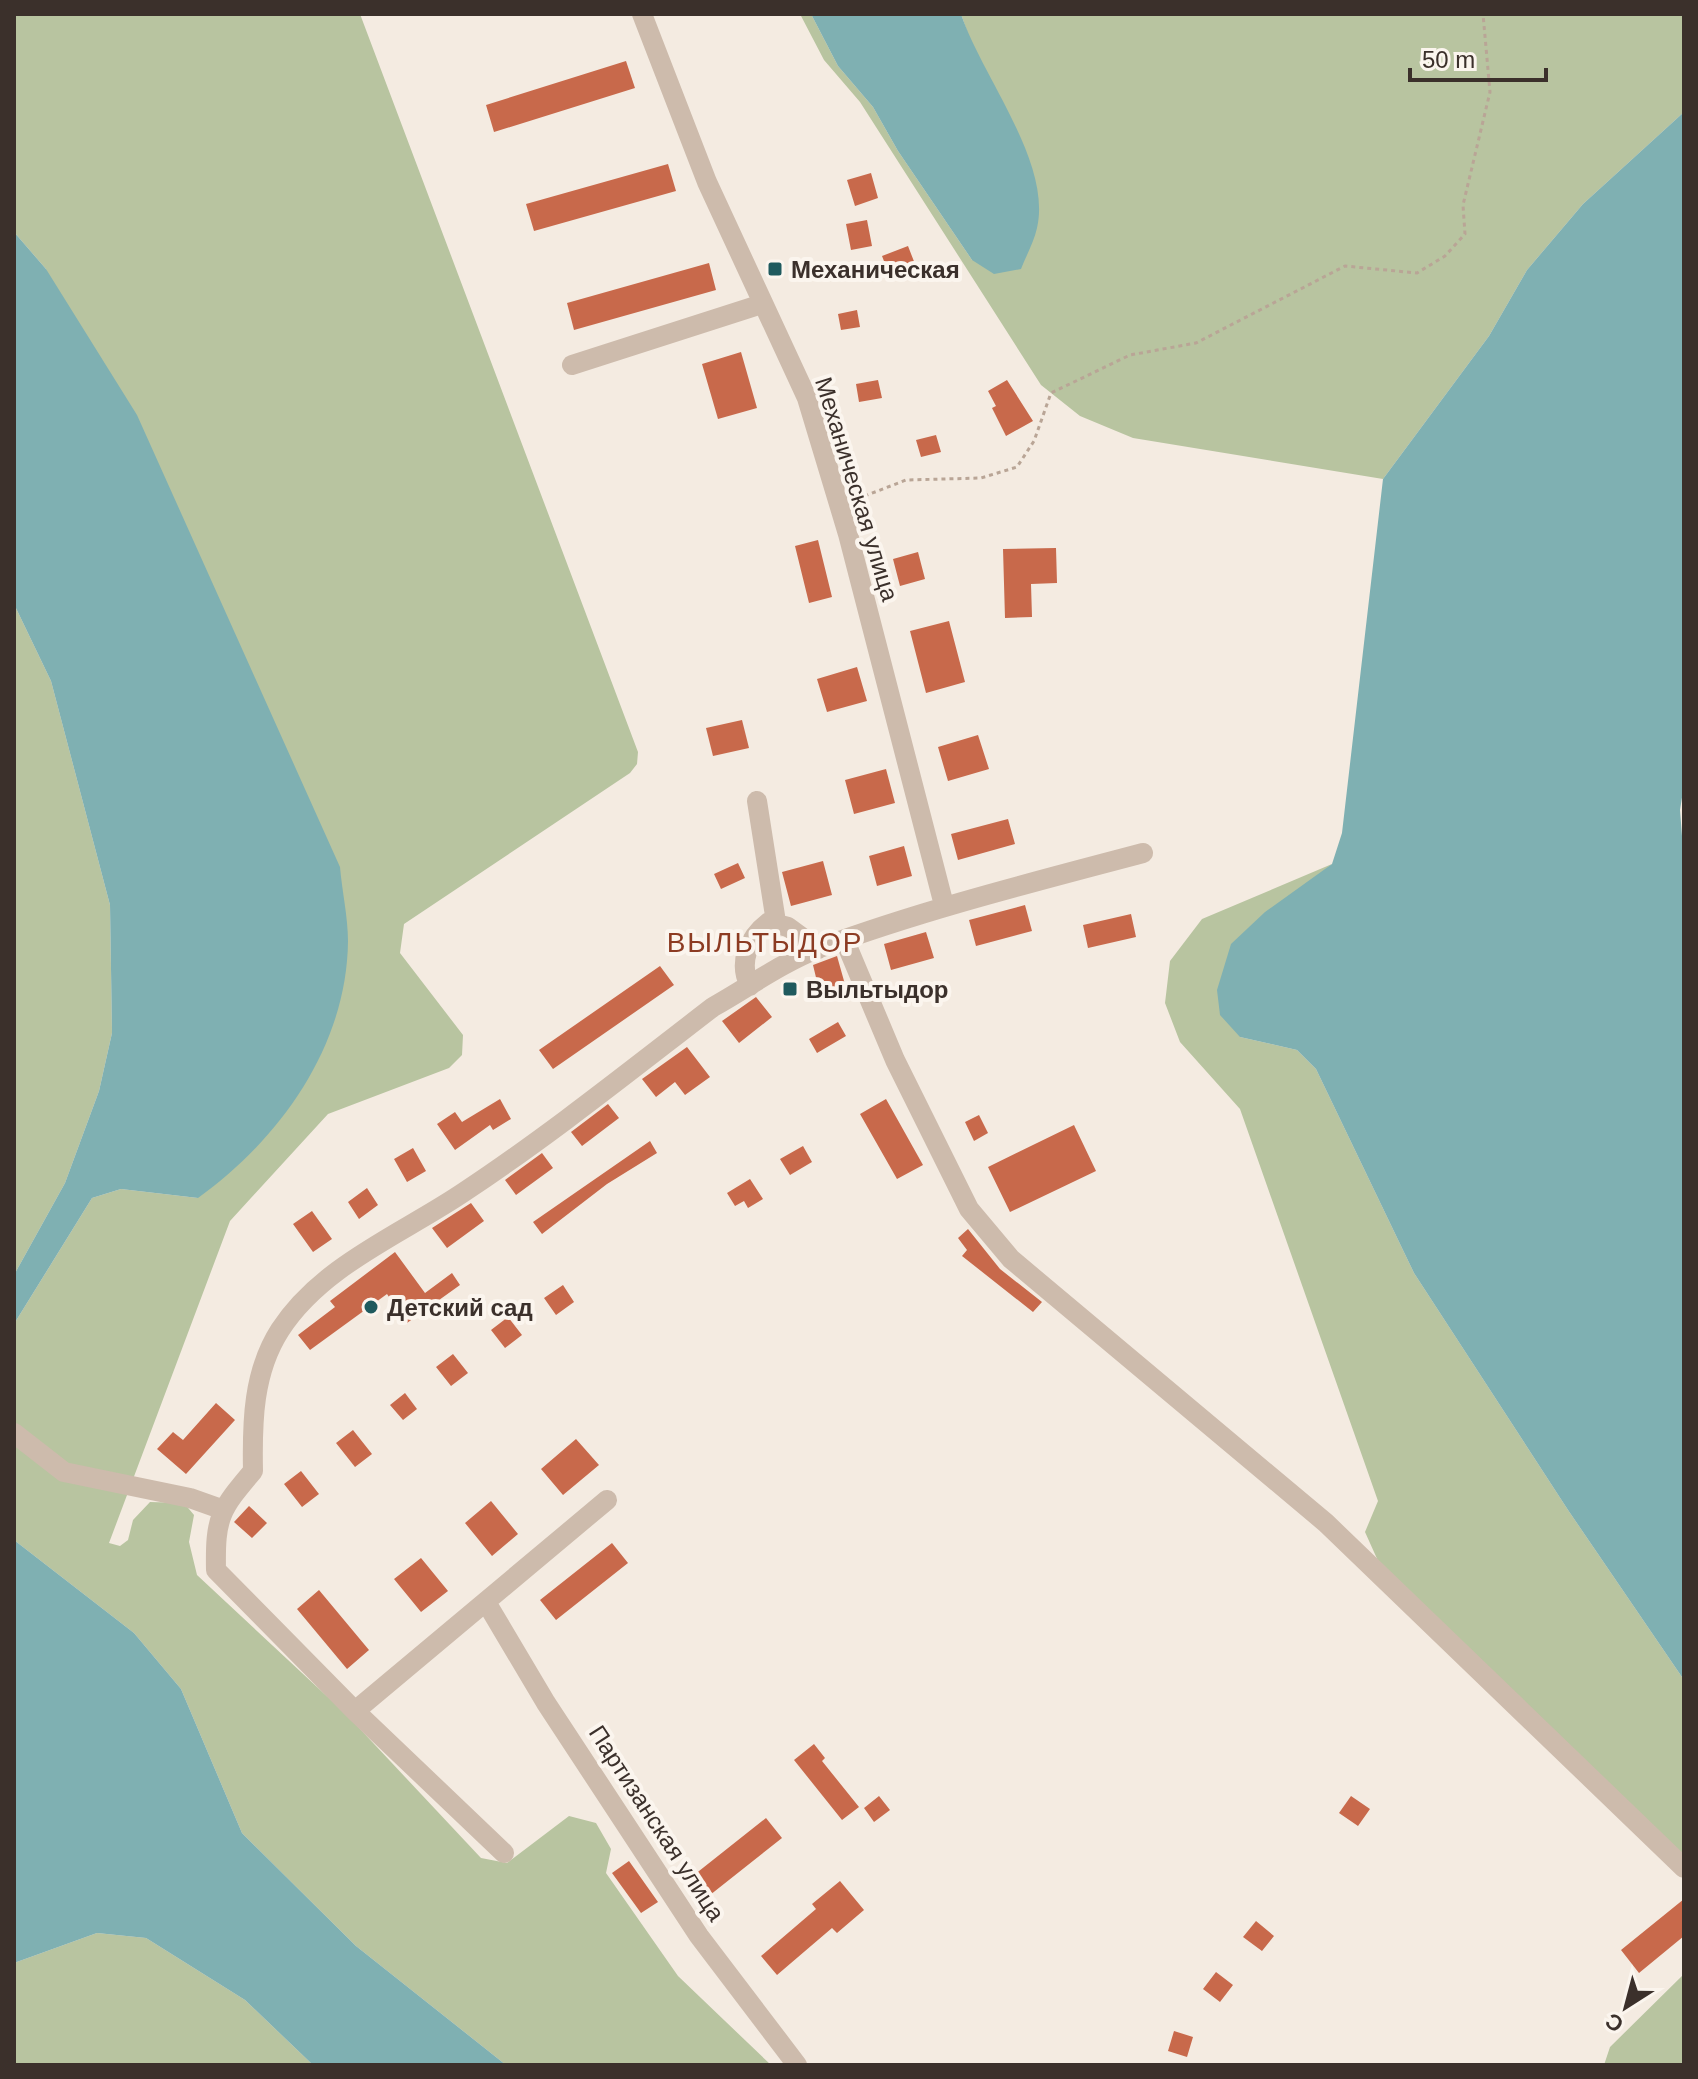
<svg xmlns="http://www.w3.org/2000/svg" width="1698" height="2079" viewBox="0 0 1698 2079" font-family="Arial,sans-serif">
<rect width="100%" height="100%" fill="#f4ebe1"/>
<path fill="#b8c4a0" d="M14,14H360L638,752L637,764L630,773L404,924L400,953L463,1035L462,1055L449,1068L328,1114L230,1221L109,1543L120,1546L128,1540L133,1520L150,1502L184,1503L194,1515L189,1542L197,1575L346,1714L481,1858L507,1863L569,1816L596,1823L611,1849L606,1873L678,1976L771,2065H506L356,1946L242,1833L181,1689L134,1633L14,1540V1324L92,1198L121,1189L198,1198L46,269L14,232Z
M800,14H811L838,66L873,107L898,151L972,260L968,34L961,14H1684V112L1583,204L1527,270L1489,336L1383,479L1133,438L1080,416L1041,385L860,102L824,60Z
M14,604L51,681L110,905L112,1033L99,1091L65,1183L14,1275Z
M1332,864L1312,881L1240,1037L1297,1050L1316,1069L1414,1273L1568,1510L1684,1680V1856L1383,1572L1365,1532L1378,1501L1240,1109L1180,1042L1165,1003L1170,961L1202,919Z
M97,1933L146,1938L245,2000L313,2065H14V1963Z
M1684,1974V2065H1604L1610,2047Z"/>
<path fill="#7fb0b2" d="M811,14H961C982,77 1052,162 1037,228C1034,242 1026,256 1021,269L994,274L972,260L898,151L873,107L838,66Z
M1684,112V785L1680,810L1684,862V1680L1568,1510L1414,1273L1316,1069L1297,1050L1240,1037L1220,1015L1217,990L1231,944L1265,912L1332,864L1342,833L1383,479L1489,336L1527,270L1583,204Z
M14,232L46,269L137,415L340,867C342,891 348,917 348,941C347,1046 280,1139 198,1198L121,1189L92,1198L14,1324V1275L65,1183L99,1091L112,1033L110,905L51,681L14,604Z
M14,1540L134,1633L181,1689L242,1833L356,1946L506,2065H313L245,2000L146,1938L97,1933L14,1963Z"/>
<path fill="#c8694b" d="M626,61L635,88L494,132L486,105Z
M668,164L676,191L534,231L526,204Z
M871,173L878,198L855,206L847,180Z
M867,220L872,246L851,250L846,224Z
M908,246L915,264L889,274L882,256Z
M709,263L716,290L574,330L567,303Z
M857,310L860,327L841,330L838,314Z
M741,352L757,408L718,419L702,364Z
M878,380L882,398L859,402L856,384Z
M1007,380L1033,421L1006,436L992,408L996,406L988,391Z
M936,435L941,452L921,457L916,440Z
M818,540L832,597L809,603L795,546Z
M1056,548L1057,583L1031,584L1032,617L1005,618L1003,549Z
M918,552L925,579L900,586L893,559Z
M949,621L965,682L926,693L910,631Z
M857,667L867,701L827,712L817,679Z
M742,720L749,748L713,756L706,728Z
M978,735L989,769L948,781L938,747Z
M886,769L895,803L854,814L845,780Z
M1008,819L1015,844L958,860L951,834Z
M904,846L912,876L877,886L869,856Z
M823,861L832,895L791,906L782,872Z
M738,863L745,878L721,889L714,874Z
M1025,905L1032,931L976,946L969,920Z
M1131,914L1136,937L1088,948L1083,925Z
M926,932L934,958L891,970L884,944Z
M837,956L846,988L820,994L813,965Z
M660,966L674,985L553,1069L539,1050Z
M756,997L772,1017L739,1043L722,1021Z
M838,1022L846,1036L817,1053L809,1039Z
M687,1047L710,1077L685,1095L675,1082L656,1097L642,1079Z
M500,1099L511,1119L493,1130L490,1125L455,1150L437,1124L455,1112L462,1122Z
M886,1099L923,1165L897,1179L860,1114Z
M608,1104L619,1118L582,1146L571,1132Z
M979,1115L988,1133L974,1141L965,1122Z
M1074,1125L1096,1171L1010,1212L988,1167Z
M650,1141L657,1153L607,1184L542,1234L533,1222Z
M803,1146L812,1162L790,1175L780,1159Z
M413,1148L426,1171L407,1182L394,1159Z
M542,1153L553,1168L516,1195L505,1180Z
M750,1179L763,1199L748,1208L744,1201L735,1206L727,1193Z
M367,1188L378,1205L359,1219L348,1202Z
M471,1203L484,1221L447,1248L432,1228Z
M312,1211L332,1239L313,1252L293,1224Z
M968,1229L1000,1269L1042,1302L1033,1312L962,1256L967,1250L958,1238Z
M395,1252L425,1293L452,1273L460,1285L407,1323L387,1294L310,1350L298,1335L335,1307L330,1301Z
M563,1285L574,1302L556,1315L544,1298Z
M508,1317L522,1335L505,1348L491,1330Z
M453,1354L468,1373L451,1386L436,1367Z
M405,1393L417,1409L403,1420L390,1405Z
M216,1403L235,1420L186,1474L157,1449L173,1432L183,1440Z
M353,1430L372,1454L355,1467L336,1443Z
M576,1439L599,1465L563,1495L541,1469Z
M301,1471L319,1494L302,1507L284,1484Z
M491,1501L518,1534L492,1556L465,1523Z
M249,1506L267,1523L252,1538L234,1522Z
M612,1543L628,1563L556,1620L540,1600Z
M421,1558L448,1591L421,1612L394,1579Z
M319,1590L369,1650L347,1669L297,1609Z
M814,1744L825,1758L822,1761L859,1807L842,1820L794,1760Z
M879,1796L890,1810L874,1822L864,1808Z
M1351,1796L1370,1809L1358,1826L1339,1813Z
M766,1818L782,1838L710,1895L694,1875Z
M629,1861L658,1902L641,1913L612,1873Z
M840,1881L864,1910L837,1933L832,1928L777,1975L761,1956L816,1909L812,1904Z
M1684,1899V1936L1639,1973L1621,1950Z
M1256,1921L1274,1936L1262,1951L1243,1937Z
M1216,1972L1233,1985L1220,2002L1203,1989Z
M1174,2031L1193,2037L1187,2057L1168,2051Z"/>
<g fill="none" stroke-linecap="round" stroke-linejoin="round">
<path stroke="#b9a596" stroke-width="3" stroke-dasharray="4 4" stroke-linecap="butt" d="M857,499L906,480L981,478L1017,467L1034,441L1051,393L1130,355L1196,343L1345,266L1417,273L1445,256L1465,234L1463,205L1490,92L1483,14"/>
<path stroke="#cdbbac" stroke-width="20" d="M642,14L707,182L807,398L848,534L944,905
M572,365L762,304
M757,801L776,922
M845,941L895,1060L969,1209L1011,1259L1326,1523L1684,1868
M750,986C738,963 748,938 769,922L788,927L818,949
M14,1433L64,1472L190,1498L221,1509
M486,1602L546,1703L699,1936L797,2065
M355,1711L607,1500
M504,1853L355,1711L216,1570C215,1517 220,1510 253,1471C252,1422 253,1372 280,1330C322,1265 402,1234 464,1192C550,1135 631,1070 713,1007C747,988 783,962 820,948C926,909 1034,882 1143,853"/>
</g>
<g fill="#1f5a5e" stroke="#fbf5ee" stroke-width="3">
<rect x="767" y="261" width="16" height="16" rx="4"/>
<rect x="782" y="981" width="16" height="16" rx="4"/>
<circle cx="371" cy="1307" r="8"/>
</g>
<g text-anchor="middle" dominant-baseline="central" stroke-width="8" stroke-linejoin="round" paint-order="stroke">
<g font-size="24" font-weight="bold" fill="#3b302b" stroke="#fbf5ee" text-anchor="start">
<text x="791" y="269">Механическая</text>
<text x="806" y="989">Выльтыдор</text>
<text x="387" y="1307">Детский сад</text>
</g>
<g font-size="24" fill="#3b302b" stroke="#fbf5ee">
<text transform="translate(857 489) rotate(73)">Механическая улица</text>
<text transform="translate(657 1823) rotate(57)">Партизанская улица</text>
</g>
<g font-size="28" letter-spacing="2" fill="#8c3b22" stroke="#fbf5ee">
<text x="765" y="942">ВЫЛЬТЫДОР</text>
</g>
</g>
<rect width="1698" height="2079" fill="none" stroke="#3b302b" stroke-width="32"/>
<g transform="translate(1626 2007) rotate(216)" stroke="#fbf5ee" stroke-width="6" paint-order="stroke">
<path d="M0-6L14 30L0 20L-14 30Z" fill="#3b302b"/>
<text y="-12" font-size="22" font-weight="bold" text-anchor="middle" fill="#3b302b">С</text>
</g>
<path d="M1410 68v12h136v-12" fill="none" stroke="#3b302b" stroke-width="4"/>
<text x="1422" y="68" font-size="24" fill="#3b302b" stroke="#fbf5ee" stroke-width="6" paint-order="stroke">50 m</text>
</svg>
